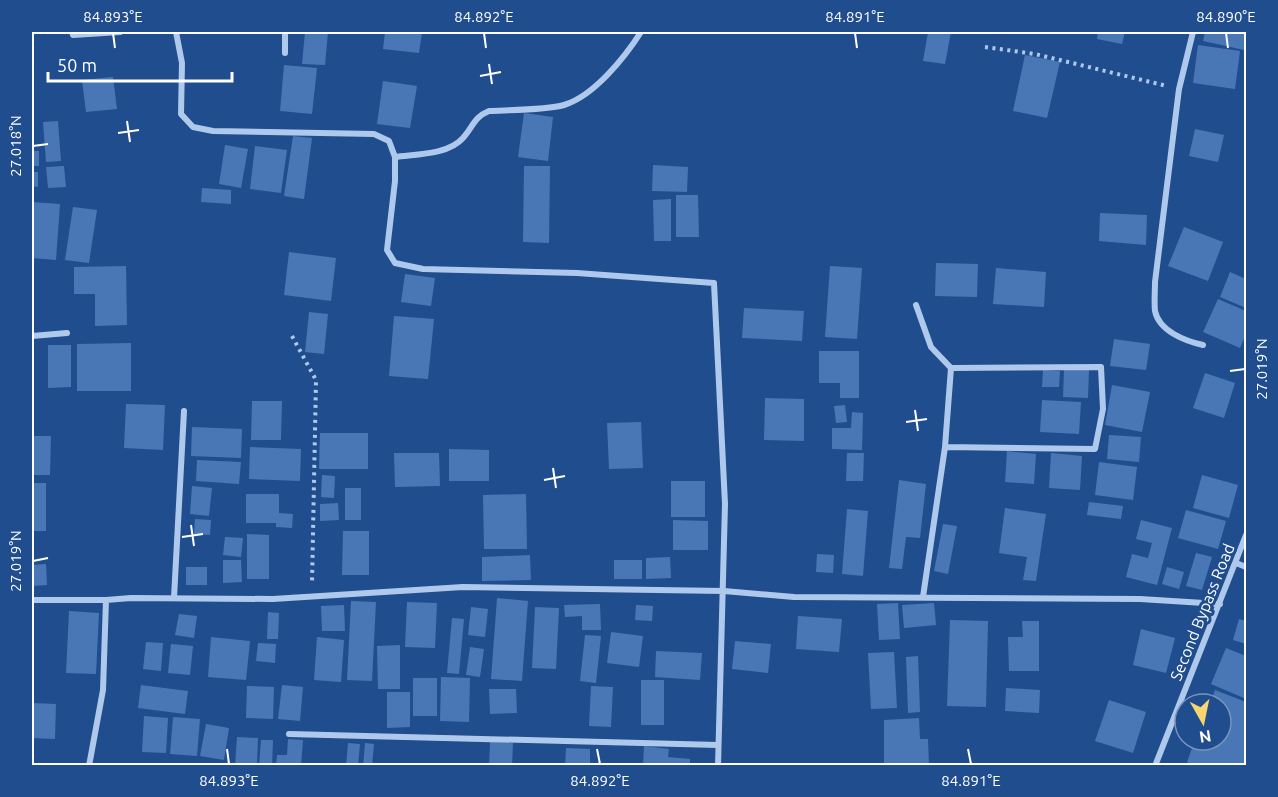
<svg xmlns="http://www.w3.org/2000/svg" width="1278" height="797" viewBox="0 0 1278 797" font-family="Ubuntu,sans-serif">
<rect width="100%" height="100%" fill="#204d8e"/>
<path fill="#4977b5" d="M305,32H328L325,65L302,64Z
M385,32H422L419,53L383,49Z
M928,32H951L945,64L923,61Z
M1098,32H1125L1122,44L1097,39Z
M1205,32H1246L1244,50L1203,41Z
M1198,45L1240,51L1235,89L1193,83Z
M1025,55L1060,62L1047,118L1013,111Z
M284,65L317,68L312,114L280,111Z
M113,77L117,109L86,112L82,80Z
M383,81L417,86L410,128L377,124Z
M524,113L553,117L548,161L518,157Z
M58,121L61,161L46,162L43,122Z
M1195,129L1224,135L1218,162L1189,156Z
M293,136L312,138L304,199L284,196Z
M225,145L248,149L241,188L219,184Z
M255,146L287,150L281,193L250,189Z
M32,151H39V166H32Z
M653,165L688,167L687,192L652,191Z
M64,166L66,187L48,188L46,167Z
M524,166H550L549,243L523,242Z
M32,172H38V187L32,186Z
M202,188L231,190V204L201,202Z
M676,195H698L699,237H676Z
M671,199V241H654L653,200Z
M32,202L60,204L56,260L32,258Z
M73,207L97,210L89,263L65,260Z
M1100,213L1147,215L1146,245L1099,241Z
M1184,227L1223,242L1208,281L1168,266Z
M289,252L336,258L331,301L284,295Z
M936,263L978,264L977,297L935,296Z
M126,266L127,325L95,326V294H74V267Z
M830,266L862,268L857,339L825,337Z
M996,268L1046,272L1044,307L993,304Z
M1230,272L1246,279V308L1220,297Z
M405,274L435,278L431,306L401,302Z
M1218,299L1246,311V334L1240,348L1203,332Z
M744,308L804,311L802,341L742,338Z
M309,312L328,314L324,354L305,352Z
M394,316L434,319L428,379L389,376Z
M1114,339L1150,344L1146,370L1110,366Z
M131,343V391H77V344Z
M48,345H71V387L48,388Z
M819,351H859V398H840V383H819Z
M1064,369L1089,370L1088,398L1063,397Z
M1043,370L1060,371L1059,387H1042Z
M1205,373L1235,383L1224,418L1193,408Z
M1112,385L1150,392L1142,432L1105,425Z
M765,398L804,399V441L764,440Z
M1042,400L1081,402L1079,434L1040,432Z
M252,401H282L281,440H251Z
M126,404L165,405L163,450L124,448Z
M845,405L847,422L836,423L834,406Z
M852,412L863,413L862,450L832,449V428H851Z
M641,422L643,468L609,469L607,423Z
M192,427L242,429L241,458L191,456Z
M320,433H368V469H319Z
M1109,435L1141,437L1139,462L1107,459Z
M32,436H51L50,475H32Z
M250,447L301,449L300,481L249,479Z
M449,449L489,450V481H449Z
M1007,451L1036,454L1034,484L1005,482Z
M394,453H439L440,486L395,487Z
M847,453H864L863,481H846Z
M1051,453L1082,456L1080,490L1049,488Z
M197,460L241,462L239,484L196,481Z
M1099,462L1137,467L1133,500L1095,495Z
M322,475L335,476L334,498L321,497Z
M1202,475L1238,485L1229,518L1193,508Z
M899,480L926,484L920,538L906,537L902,569L889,568Z
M671,481H705V517H671Z
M32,483H46V531H32Z
M192,486L212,488L209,516L190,514Z
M345,488H361V520H345Z
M246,494H279V513L293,514L292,528L276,527V523H246Z
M526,494L527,549H484L483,495Z
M1089,502L1123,506L1121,519L1087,515Z
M338,503L339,520L320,521V504Z
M1005,508L1046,514L1036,581L1023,580L1027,557L999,553Z
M847,509L868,511L863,576L842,574Z
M1186,510L1226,521L1218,549L1178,538Z
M195,519L211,520L210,535L194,534Z
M673,520L708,521V550H673Z
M1141,520L1172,528L1157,585L1126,577L1132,554L1148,558L1152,543L1136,539Z
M943,524L957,526L948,574L934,571Z
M343,531H369V575H342Z
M247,534L269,535V579H247Z
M225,537L243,538L241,557L223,555Z
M1196,553L1212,557L1202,590L1186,586Z
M817,554L834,555L833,573L816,572Z
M530,555L531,580L482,581V557Z
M670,557L671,578L646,579V558Z
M223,560H241L242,582L223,583Z
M614,560H642V579H614Z
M46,564L47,585L32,586V565Z
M186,567H207V585H186Z
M1167,567L1184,572L1179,589L1162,584Z
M497,598L528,601L522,681L491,679Z
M351,601L376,602L372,681L347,680Z
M407,602L437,603L435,648L405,647Z
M898,603L900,639L879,640L877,604Z
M934,603L936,625L904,628L902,605Z
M600,604L601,630H582V616L565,617L564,605Z
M344,605L345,631H322L321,606Z
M636,605L653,606L652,621L635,620Z
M471,607L488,609L485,637L468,635Z
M535,607L559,608L556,669L532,668Z
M69,611L99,613L96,674L66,673Z
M268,612L279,613L278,639H267Z
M179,614L197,616L194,638L175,635Z
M798,616L842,619L839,652L796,649Z
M452,618L464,619L459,674L447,673Z
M1239,619L1246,621V644L1233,640Z
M950,620L988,621L986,707L947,706Z
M1022,621H1039V671H1009L1008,637H1023Z
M1141,629L1175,638L1166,673L1133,665Z
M611,632L643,636L639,667L607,663Z
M585,635L601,636L596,683L580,681Z
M211,637L250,641L246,680L208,677Z
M317,637L344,640L341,682L314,680Z
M735,641L771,644L768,673L732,669Z
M146,642L163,643L161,671L143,669Z
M258,643L276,644L275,663L256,661Z
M171,644L193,646L190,675L168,673Z
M400,645V689H378L377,646Z
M470,647L484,649L480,677L466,675Z
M1226,648L1246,656V699L1211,684Z
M656,651L702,653L700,680L655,677Z
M894,652L897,708L871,709L868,653Z
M918,656L920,712L908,713L906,657Z
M441,677L470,678L469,722L440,721Z
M413,678H437V716H413Z
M641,680H664V725H641Z
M141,685L188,691L185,714L138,708Z
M282,685L303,687L300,721L278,719Z
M247,686L274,687L273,719L246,718Z
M591,686L613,687L611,727L589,726Z
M1006,688L1040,690L1039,713L1005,711Z
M489,689H516L517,713L490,714Z
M1215,690L1246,702V766H1195L1187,762L1195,740H1221V704H1210Z
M387,692H410V727L387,728Z
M1109,700L1146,712L1133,753L1095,741Z
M32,703L56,704L55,739L32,738Z
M144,716L168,718L166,753L142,752Z
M173,717L200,719L197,756L170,754Z
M919,718L920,739H928L929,766H884V720Z
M206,724L229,728L224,760L200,756Z
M237,737L258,738L257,766H235Z
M288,739L303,740L301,766H276L277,755H287Z
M261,740H273L272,766H259Z
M490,742L513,743L512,766H489Z
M348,743L360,744L358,766H346Z
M365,743L374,744L372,766H363Z
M644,746L669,749L668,757L690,759V766H643Z
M566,748L590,749V766H565Z"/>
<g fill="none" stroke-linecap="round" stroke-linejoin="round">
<path stroke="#afc9ec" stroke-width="4" stroke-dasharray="3 4.5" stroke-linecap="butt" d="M985,47L1035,54L1167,86
M292,336L316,380L312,584"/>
<path stroke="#afc9ec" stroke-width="6" d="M72,32L73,35L120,32
M176,32L182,63L181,114L193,127L213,131L374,134L389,141L395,157V181L387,250L395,263L423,269L577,273L714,283L725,504L718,766
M285,32V53
M1193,32L1179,89L1155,282C1155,291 1154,302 1155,311C1159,331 1185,341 1203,345
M395,157C416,154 448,155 463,138C473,127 474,117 489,111C510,110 546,110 564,105C594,96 625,57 641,32
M916,305L931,347L951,368L945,447L923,597
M32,336L67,333
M945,447L1095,449L1103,409L1101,367L951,368
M1236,563L1246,567
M174,598L184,411
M32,600H106L131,598L273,599L463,587L724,591L794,597L1140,599L1220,604
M289,734L718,745
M89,766L103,690L106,600
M1155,766L1246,535"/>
</g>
<path fill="none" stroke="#fff" stroke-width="2" d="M113,33L115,48M484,33L486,48M855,33L857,48M1226,33L1228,48M489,64L492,84M480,76L501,72M127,121L130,142M118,133L139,130M33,146L48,144M1230,371L1245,369M915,410L918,431M906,422L927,419M553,468L556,488M544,480L565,476M191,525L194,546M182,537L203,534M33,561L48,558M227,749L229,764M597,749L600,764M968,749L971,764"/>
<g text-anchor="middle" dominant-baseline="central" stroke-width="6" stroke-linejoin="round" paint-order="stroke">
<g font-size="16" fill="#fff" stroke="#204d8e">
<text transform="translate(1202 612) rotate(-68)">Second Bypass Road</text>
</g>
</g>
<rect width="1278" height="797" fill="none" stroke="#204d8e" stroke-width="66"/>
<g transform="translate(1203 722) rotate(171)"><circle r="28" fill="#204d8e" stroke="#7994bb" stroke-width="1.5"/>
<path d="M0-4.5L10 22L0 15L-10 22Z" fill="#f9d570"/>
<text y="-9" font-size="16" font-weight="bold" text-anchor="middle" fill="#ffffff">N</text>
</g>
<path d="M48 72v9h184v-9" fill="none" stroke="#ffffff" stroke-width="3"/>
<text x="57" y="72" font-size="18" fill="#ffffff" stroke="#204d8e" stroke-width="4.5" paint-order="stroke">50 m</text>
<rect x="33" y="33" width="1212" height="731" fill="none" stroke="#fff" stroke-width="2"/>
<g font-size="15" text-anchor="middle" fill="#fff">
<text x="113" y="22">84.893°E</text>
<text x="484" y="22">84.892°E</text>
<text x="855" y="22">84.891°E</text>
<text x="1226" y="22">84.890°E</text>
<text transform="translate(16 146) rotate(-90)" y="5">27.018°N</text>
<text transform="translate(1262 369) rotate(-90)" y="5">27.019°N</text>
<text transform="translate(16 561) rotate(-90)" y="5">27.019°N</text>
<text x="229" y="786">84.893°E</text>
<text x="600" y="786">84.892°E</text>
<text x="971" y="786">84.891°E</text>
</g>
</svg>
